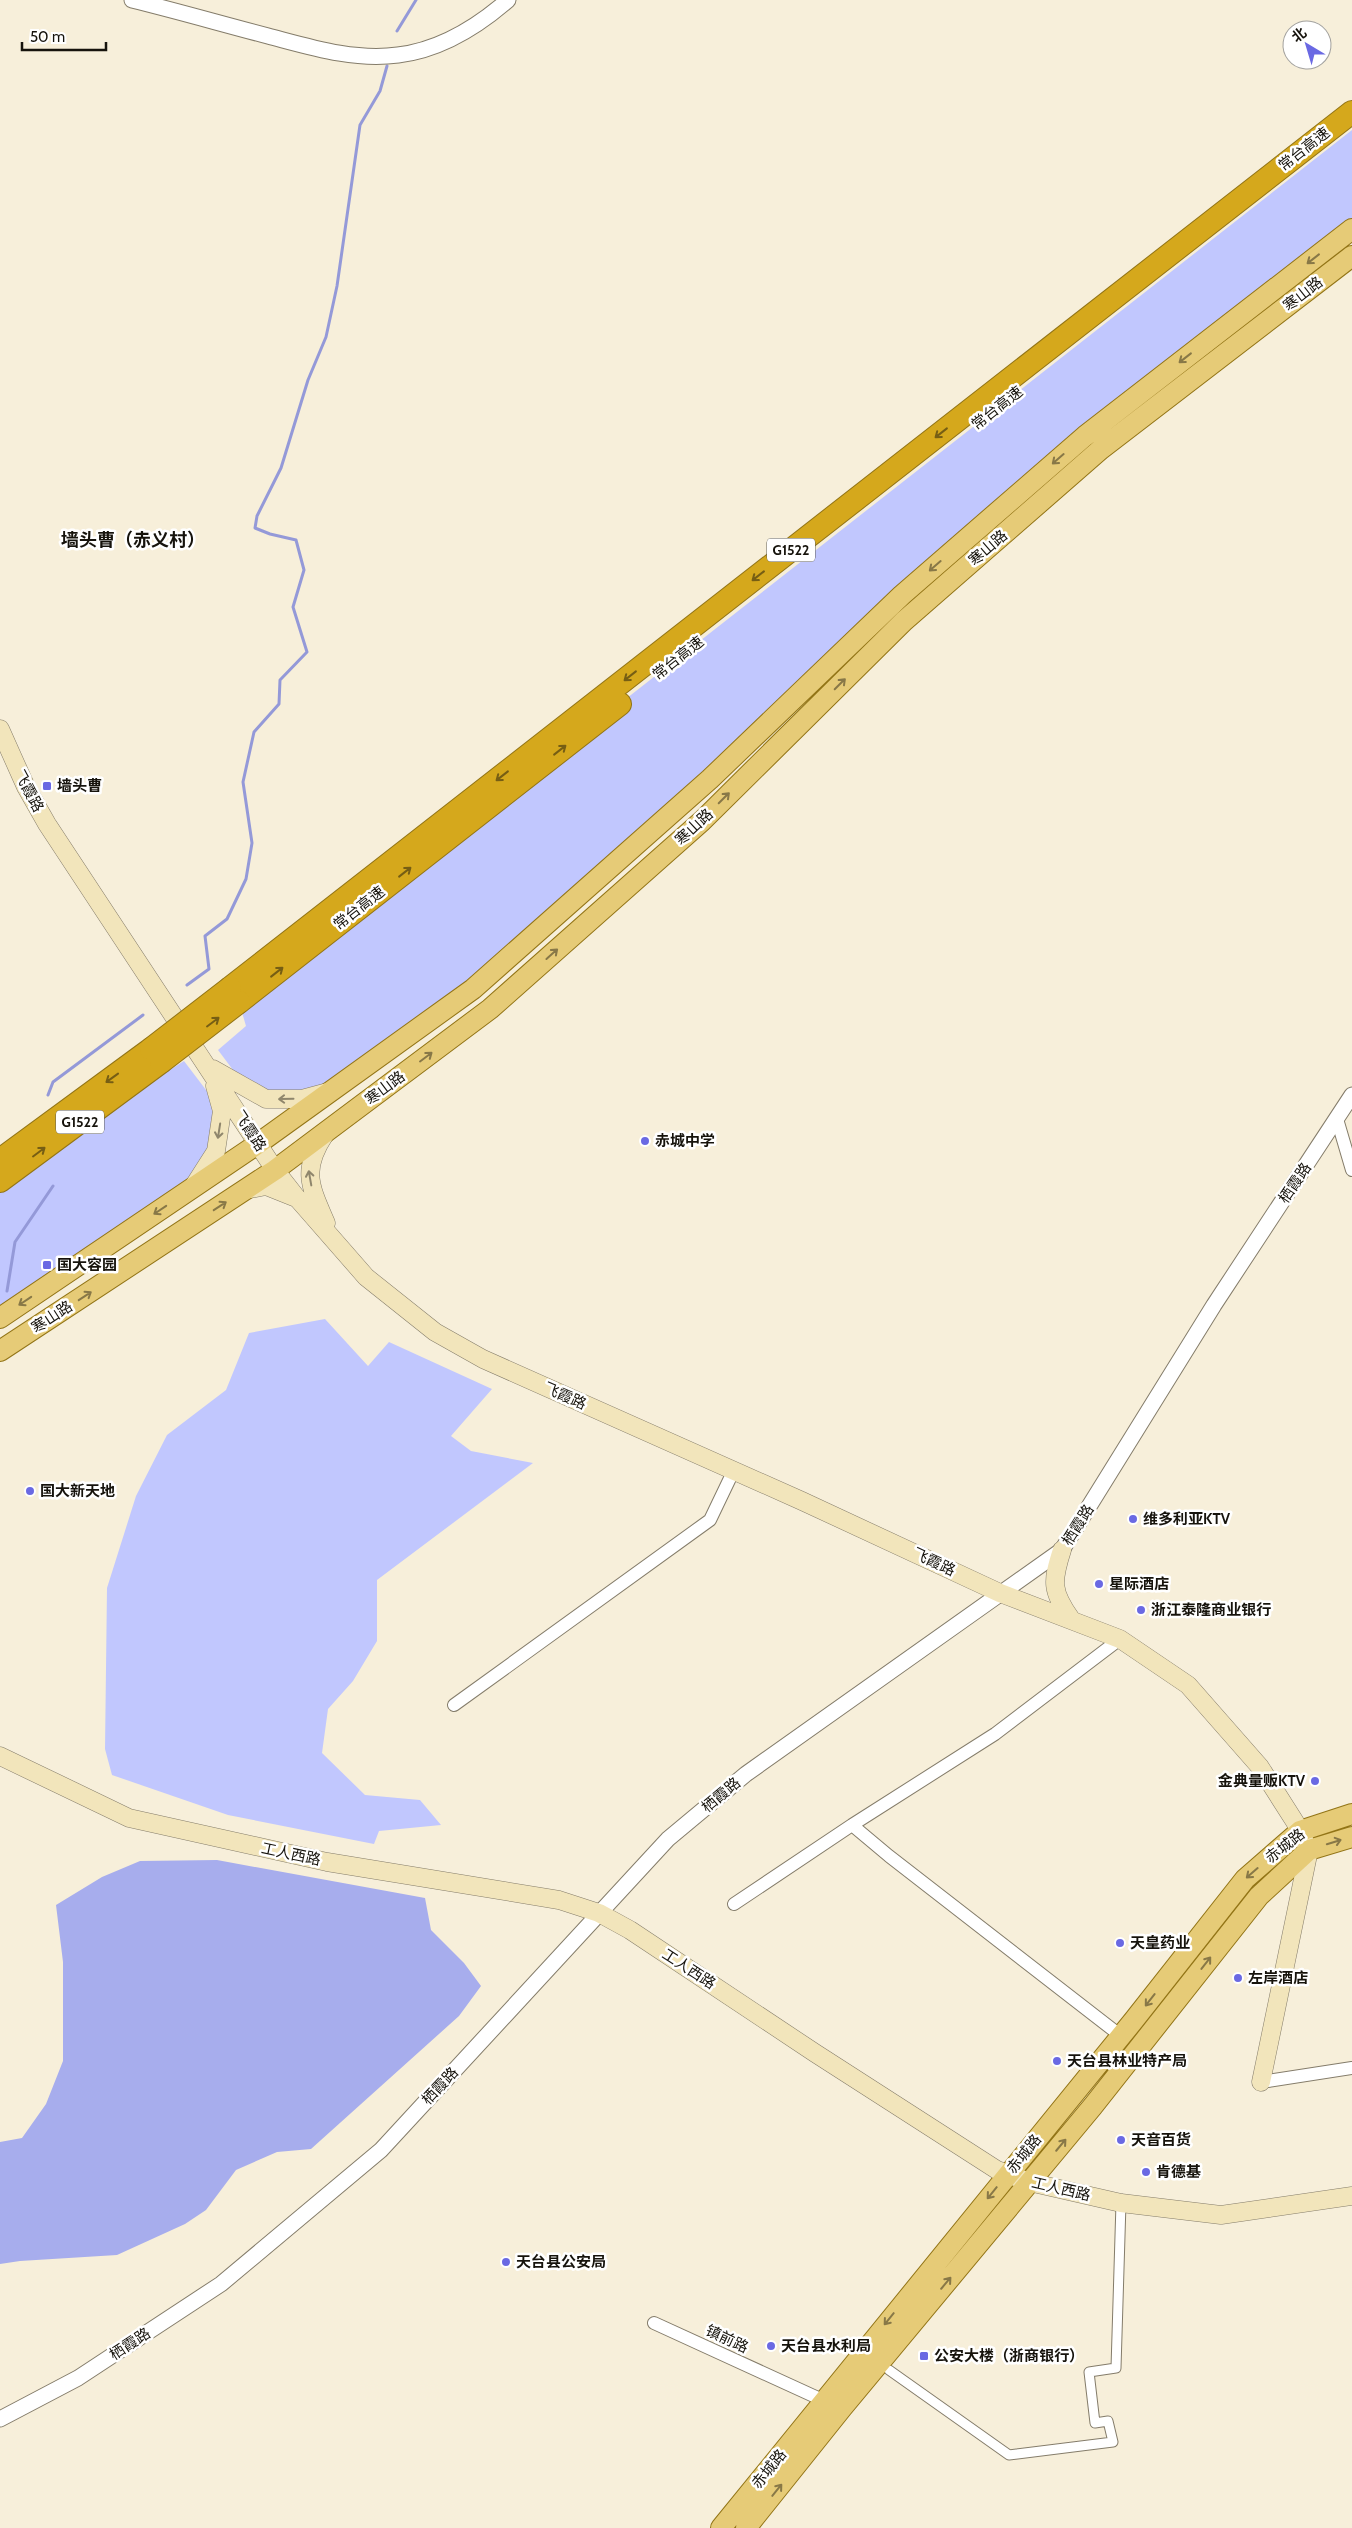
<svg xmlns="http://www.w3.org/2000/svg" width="1352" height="2528" viewBox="0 0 1352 2528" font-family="Cabin,'Noto Sans SC',sans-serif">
<rect width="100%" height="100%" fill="#f7efda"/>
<path fill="#c1c7fe" d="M1352,130V229L1085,436L473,989L302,1099L236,1084L233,1070L218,1050L246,1026L239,1002Z
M184,1061L222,1111L216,1151L191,1189L0,1318V1181L161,1062L168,1071Z
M325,1319L368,1366L389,1342L492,1389L451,1436L471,1451L533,1463L377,1580V1641L353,1681L328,1709L322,1753L365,1795L420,1800L441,1825L379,1831L374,1844L228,1815L112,1775L105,1749L107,1588L136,1496L167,1435L226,1390L249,1333Z"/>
<path fill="#a7aded" d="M217,1860L425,1898L431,1930L464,1963L481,1986L459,2016L311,2149L277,2152L236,2170L206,2210L185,2224L117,2255L20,2261L0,2264V2142L22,2138L46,2104L63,2061V1962L56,1905L102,1877L140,1861Z"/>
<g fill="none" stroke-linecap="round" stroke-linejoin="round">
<path stroke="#9499d8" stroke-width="3" d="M397,31L416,0
M187,985L209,969L205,936L227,919L246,879L252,843L243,782L254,732L279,704L280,680L307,652L293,607L304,570L296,540L270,534L255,528L257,516L281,468L308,380L326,337L337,286L360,125L380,91L387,66
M48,1095L53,1082L143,1015
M7,1291L15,1242L53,1186"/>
<defs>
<path id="pedestrian" d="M889,2370L1009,2455L1113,2442L1108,2421L1095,2423L1089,2372L1116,2368L1121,2203"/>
<path id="minor" d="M1337,1119L1352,1170
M454,1705L710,1520L733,1472
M852,1825L889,1856L1121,2036
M734,1904L852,1825L995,1734L1120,1639
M1261,2082L1352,2068
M654,2323L829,2403"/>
<path id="tertiary" d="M132,0C177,11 222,24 268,36C310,47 354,61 398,55C440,50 477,27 508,0
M0,2419L78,2378L221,2284L381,2150L668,1839L746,1774L1062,1550L1214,1305L1352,1095"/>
<path id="secondary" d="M0,729L26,787L47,824L275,1170L297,1198L366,1277L435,1332L483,1359L802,1501L1000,1593L1120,1639L1188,1685L1260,1767L1295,1822L1309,1850L1261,2082
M213,1069L266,1099H302L328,1092
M325,1134C301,1170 310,1186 326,1223
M193,1187L216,1151L222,1111L215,1086
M245,1190L266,1186L296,1198
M1062,1550C1052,1581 1051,1591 1071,1619
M0,1756L129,1818L327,1862L559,1900L599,1913L630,1930L815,2053L997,2170L1029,2182L1121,2203L1221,2215L1352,2196"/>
<path id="primary" d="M0,1318L259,1143L473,989L710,779L902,595L1085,436L1352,229
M0,1351L275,1170L490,1009L702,821L904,621L1101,449L1352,256
M721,2528L1134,2020L1245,1879L1300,1831L1352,1814
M746,2528L842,2408L1093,2106L1259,1896L1309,1850L1352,1837"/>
<path id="motorway" d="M230,988L1352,112
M239,1002L620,704
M0,1160L151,1049
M0,1181L161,1062"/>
</defs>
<use href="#pedestrian" stroke="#847c6a" stroke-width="11"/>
<use href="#minor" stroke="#847c6a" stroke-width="14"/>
<use href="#tertiary" stroke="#847c6a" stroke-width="17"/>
<use href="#secondary" stroke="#847c6a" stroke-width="19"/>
<use href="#primary" stroke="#927416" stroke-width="22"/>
<use href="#motorway" stroke="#927416" stroke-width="24"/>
<use href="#pedestrian" stroke="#fff" stroke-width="9"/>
<use href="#minor" stroke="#fff" stroke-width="12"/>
<use href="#tertiary" stroke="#fff" stroke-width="15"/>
<use href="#secondary" stroke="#f2e5bb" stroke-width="18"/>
<use href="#primary" stroke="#e6cb77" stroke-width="20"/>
<use href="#motorway" stroke="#d5a81c" stroke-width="22"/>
<defs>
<path id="motorway-bridge" d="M151,1049L230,988
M161,1062L239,1002"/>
</defs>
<use href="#motorway-bridge" stroke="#927416" stroke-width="24" stroke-linecap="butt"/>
<use href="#motorway-bridge" stroke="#d5a81c" stroke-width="22"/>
</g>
<defs><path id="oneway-shaft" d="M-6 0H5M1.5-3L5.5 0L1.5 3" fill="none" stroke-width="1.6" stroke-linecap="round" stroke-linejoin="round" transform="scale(1.25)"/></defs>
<g stroke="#887847">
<use href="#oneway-shaft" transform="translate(1313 259) rotate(142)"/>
<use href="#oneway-shaft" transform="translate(1185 358) rotate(142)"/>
<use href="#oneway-shaft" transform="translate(1058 459) rotate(139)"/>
<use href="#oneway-shaft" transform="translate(935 566) rotate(139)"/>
<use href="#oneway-shaft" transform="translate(840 684) rotate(-45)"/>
<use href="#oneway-shaft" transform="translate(724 798) rotate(-45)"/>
<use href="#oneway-shaft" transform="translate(552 954) rotate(-42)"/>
<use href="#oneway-shaft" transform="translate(426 1057) rotate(-37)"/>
<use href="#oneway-shaft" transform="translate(220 1206) rotate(-33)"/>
<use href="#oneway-shaft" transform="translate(160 1210) rotate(146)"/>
<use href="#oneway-shaft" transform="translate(85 1296) rotate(-33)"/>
<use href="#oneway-shaft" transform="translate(25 1301) rotate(146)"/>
<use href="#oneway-shaft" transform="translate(1334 1842) rotate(-17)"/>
<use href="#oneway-shaft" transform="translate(1252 1873) rotate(139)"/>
<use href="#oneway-shaft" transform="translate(1206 1963) rotate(-52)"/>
<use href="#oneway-shaft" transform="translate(1150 2000) rotate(128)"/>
<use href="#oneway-shaft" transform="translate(1061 2145) rotate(-50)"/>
<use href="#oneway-shaft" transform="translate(992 2193) rotate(129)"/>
<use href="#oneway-shaft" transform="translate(946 2283) rotate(-50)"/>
<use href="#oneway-shaft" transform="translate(889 2319) rotate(129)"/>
<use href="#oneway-shaft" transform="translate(777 2490) rotate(-51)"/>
</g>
<g stroke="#765e14">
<use href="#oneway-shaft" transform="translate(941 433) rotate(142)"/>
<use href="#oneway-shaft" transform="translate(758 576) rotate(142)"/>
<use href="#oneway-shaft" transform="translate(630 676) rotate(142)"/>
<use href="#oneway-shaft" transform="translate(560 750) rotate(-38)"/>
<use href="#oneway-shaft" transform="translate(502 776) rotate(142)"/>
<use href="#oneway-shaft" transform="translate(405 872) rotate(-38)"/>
<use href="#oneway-shaft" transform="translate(277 972) rotate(-38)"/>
<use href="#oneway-shaft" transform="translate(213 1022) rotate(-37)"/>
<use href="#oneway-shaft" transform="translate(112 1078) rotate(144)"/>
<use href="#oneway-shaft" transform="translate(39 1152) rotate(-37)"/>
</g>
<g stroke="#8f866c">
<use href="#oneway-shaft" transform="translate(286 1099) rotate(179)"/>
<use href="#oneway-shaft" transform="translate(219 1131) rotate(99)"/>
<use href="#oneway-shaft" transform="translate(310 1178) rotate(-100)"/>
</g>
<g fill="#6a69e3" stroke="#fff" stroke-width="2">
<rect x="42" y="781" width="10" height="10" rx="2.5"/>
<circle cx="645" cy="1141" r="5"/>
<rect x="42" y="1260" width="10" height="10" rx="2.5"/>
<circle cx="30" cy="1491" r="5"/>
<circle cx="1133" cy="1519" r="5"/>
<circle cx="1099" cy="1584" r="5"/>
<circle cx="1141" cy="1610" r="5"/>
<circle cx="1315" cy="1781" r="5"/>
<circle cx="1120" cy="1943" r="5"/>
<circle cx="1238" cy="1978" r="5"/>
<circle cx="1057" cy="2061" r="5"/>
<circle cx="1121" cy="2140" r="5"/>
<circle cx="1146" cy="2172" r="5"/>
<circle cx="506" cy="2262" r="5"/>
<circle cx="771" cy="2346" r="5"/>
<rect x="919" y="2351" width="10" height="10" rx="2.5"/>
</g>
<g text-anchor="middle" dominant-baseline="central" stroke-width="5" stroke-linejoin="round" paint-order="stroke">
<g fill="#fff" stroke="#5c5a55" stroke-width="1">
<rect x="767" y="538.5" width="48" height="23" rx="4"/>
<rect x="56" y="1110.5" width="48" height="23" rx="4"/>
</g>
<g font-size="14" font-weight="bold" fill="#16130c">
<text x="791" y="550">G1522</text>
<text x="80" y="1122">G1522</text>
</g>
<g font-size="15" fill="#16130c" stroke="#fff">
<text transform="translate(1304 149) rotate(-38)">常台高速</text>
<text transform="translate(1303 294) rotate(-38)">寒山路</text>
<text transform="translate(997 408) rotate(-38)">常台高速</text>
<text transform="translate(988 548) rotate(-41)">寒山路</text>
<text transform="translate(678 658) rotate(-38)">常台高速</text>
<text transform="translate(29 791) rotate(62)">飞霞路</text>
<text transform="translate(694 827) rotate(-43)">寒山路</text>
<text transform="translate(359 908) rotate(-38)">常台高速</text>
<text transform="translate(385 1088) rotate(-37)">寒山路</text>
<text transform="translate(250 1131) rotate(57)">飞霞路</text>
<text transform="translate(1295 1183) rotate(-56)">栖霞路</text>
<text transform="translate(52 1317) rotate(-33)">寒山路</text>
<text transform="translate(565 1396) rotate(24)">飞霞路</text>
<text transform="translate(1078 1525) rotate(-58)">栖霞路</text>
<text transform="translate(934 1562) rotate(25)">飞霞路</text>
<text transform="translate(721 1795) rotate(-40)">栖霞路</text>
<text transform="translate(1285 1846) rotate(-38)">赤城路</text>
<text transform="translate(291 1854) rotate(12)">工人西路</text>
<text transform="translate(689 1969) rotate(33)">工人西路</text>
<text transform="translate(440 2086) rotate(-47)">栖霞路</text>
<text transform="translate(1024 2154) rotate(-51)">赤城路</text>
<text transform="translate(1061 2189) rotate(13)">工人西路</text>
<text transform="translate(727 2339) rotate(25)">镇前路</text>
<text transform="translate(130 2344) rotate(-33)">栖霞路</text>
<text transform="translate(769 2469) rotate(-51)">赤城路</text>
</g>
<g font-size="15" font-weight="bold" fill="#16130c" stroke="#fff" text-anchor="start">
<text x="57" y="786">墙头曹</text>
<text x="655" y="1141">赤城中学</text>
<text x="57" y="1265">国大容园</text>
<text x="40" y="1491">国大新天地</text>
<text x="1143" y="1519">维多利亚KTV</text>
<text x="1109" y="1584">星际酒店</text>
<text x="1151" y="1610">浙江泰隆商业银行</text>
<text x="1305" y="1781" text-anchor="end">金典量贩KTV</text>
<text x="1130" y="1943">天皇药业</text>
<text x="1248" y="1978">左岸酒店</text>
<text x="1067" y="2061">天台县林业特产局</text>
<text x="1131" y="2140">天音百货</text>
<text x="1156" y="2172">肯德基</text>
<text x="516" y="2262">天台县公安局</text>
<text x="781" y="2346">天台县水利局</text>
<text x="934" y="2356">公安大楼（浙商银行）</text>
</g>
<g font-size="18" font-weight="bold" fill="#16130c" stroke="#fff">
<text x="133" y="540">墙头曹（赤义村）</text>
</g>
</g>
<g transform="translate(1307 45) rotate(322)"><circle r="24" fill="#ffffff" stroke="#a2a19e"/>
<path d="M0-4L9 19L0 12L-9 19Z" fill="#6a69e3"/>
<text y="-8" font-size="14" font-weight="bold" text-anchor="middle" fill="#16130c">北</text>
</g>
<path d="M22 42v8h84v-8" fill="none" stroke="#16130c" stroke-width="2.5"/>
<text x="30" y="42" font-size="15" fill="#16130c" stroke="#ffffff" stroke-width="4" paint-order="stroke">50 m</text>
</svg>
